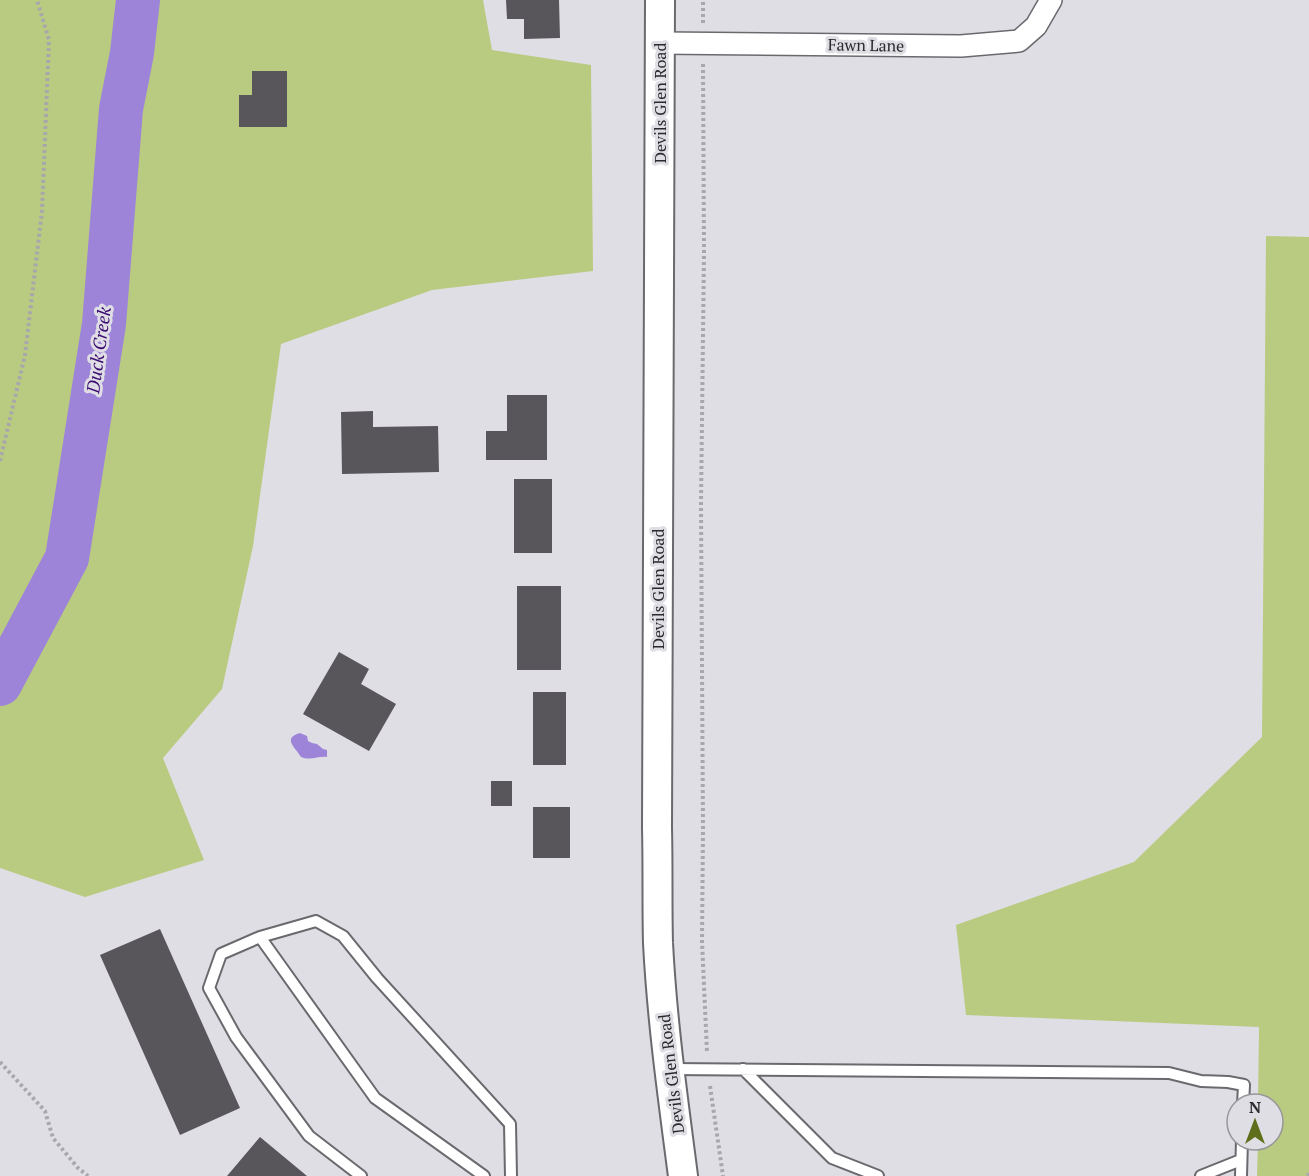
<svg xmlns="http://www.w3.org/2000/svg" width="1309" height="1176" viewBox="0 0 1309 1176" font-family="'PT Serif',serif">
<rect width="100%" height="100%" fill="#dfdee4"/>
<path fill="#b9cb81" d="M0,0H483L492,50L591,65L593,271L432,290L281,344L253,546L222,689L163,758L204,860L85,897L0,868Z
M1266,236L1309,237V1176H1257L1258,1140H1273V1104H1258L1259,1027L966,1015L956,925L1134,862L1262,737Z"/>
<path fill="#9e84d9" d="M300,733L307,736L308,741L312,743L317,744L323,749L327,750V757C319,756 310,761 301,757C297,749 281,738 300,733Z"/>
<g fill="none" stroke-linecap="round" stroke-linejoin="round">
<path stroke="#9e84d9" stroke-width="44" d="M0,684L67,558L104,324L121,109L132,53L138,0"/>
</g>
<path fill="#58565b" d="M506,0H559L560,38L524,39V19H507Z
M252,71H287V127H239V95H252Z
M507,395H547V460H486V431H507Z
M373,411V427L438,426L439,472L342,474L341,412Z
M514,479H552V553H514Z
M517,586H561V670H517Z
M339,652L369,669L361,684L396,704L369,751L303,714Z
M533,692H566V765H533Z
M491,781H512V806H491Z
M533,807H570V858H533Z
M160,929L240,1108L180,1135L100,955Z
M260,1137L307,1176H227Z"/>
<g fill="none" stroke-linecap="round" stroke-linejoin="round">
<defs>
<path id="service" d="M260,937L316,921L343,936L377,978L510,1124L511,1176
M670,1069L1169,1073L1201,1081L1228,1082L1244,1085L1243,1104
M743,1069L832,1158L878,1176
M361,1176L309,1136L236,1037L209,988L221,954L260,937L375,1098L484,1176
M1201,1176L1241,1160
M1241,1176L1242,1140"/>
<path id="minor" d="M660,43L961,46L1019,41L1036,26L1051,0"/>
<path id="secondary" d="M660,0L657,828C658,867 657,905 658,943C662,1021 673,1099 683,1176"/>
</defs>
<use href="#service" stroke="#6b696e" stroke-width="14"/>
<use href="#minor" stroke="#6b696e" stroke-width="24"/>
<use href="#secondary" stroke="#6b696e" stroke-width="32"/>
<path stroke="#a8a7ac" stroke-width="4" stroke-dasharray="3 3" stroke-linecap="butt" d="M703,23V0
M703,64L704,252L701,505L703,829L702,941L707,1052
M0,461L25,355L42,211L49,40L37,0
M0,1062L45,1111L53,1138L78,1168L88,1176
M710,1086L723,1176
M1308,1176L1309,1173"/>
<use href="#service" stroke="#fff" stroke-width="10"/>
<use href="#minor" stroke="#fff" stroke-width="21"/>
<use href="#secondary" stroke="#fff" stroke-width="28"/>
</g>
<g text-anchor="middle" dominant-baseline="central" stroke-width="6" stroke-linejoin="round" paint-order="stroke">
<g font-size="16" fill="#2a2a2c" stroke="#dfdee4">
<text transform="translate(866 45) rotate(1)">Fawn Lane</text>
<text transform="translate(660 103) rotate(-90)">Devils Glen Road</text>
<text transform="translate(658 589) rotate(-90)">Devils Glen Road</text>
<text transform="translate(671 1074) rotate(-97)">Devils Glen Road</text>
</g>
<g font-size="18" font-style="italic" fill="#3b0a72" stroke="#dfdee4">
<text transform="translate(98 350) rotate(-82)">Duck Creek</text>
</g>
</g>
<g transform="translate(1255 1122)"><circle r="28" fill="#dfdee4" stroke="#97969a" stroke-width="1.5"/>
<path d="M0-4.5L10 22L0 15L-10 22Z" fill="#5e6e1a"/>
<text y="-9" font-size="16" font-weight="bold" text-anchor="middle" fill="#2a2a2c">N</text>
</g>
</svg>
